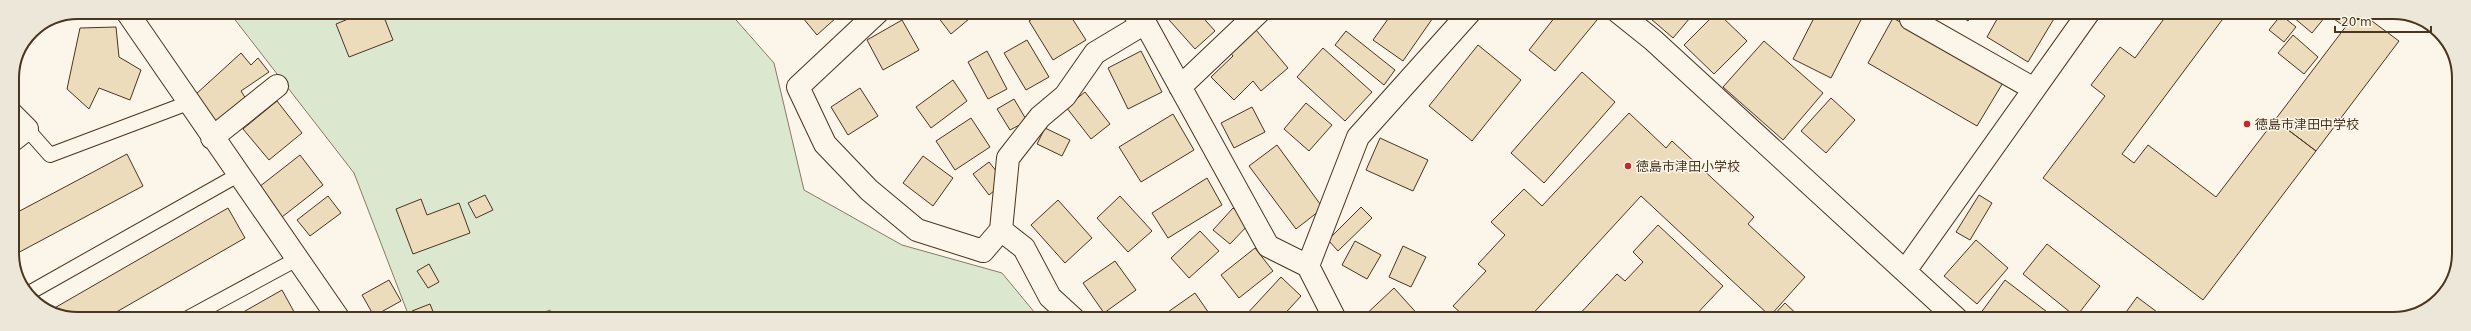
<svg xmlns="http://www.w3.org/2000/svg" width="2471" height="331" viewBox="0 0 2471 331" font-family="'DejaVu Sans','Noto Sans JP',sans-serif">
<rect width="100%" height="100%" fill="#fbf6e9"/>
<path fill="#dce7d0" stroke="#887966" d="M229,12H729L774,63L804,190L902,245L1002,273L1040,319H556L550,310L526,319H410L354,173Z"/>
<path fill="#ecdcbc" stroke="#4a3520" d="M331,12H349L334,18Z
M365,12H382L393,40L349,57L336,24Z
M798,12H833L837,17L817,35Z
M934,12H974L975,14L951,34Z
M1043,12H1068L1086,40L1053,60L1029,21Z
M1162,12H1198L1215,31L1195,49Z
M1393,12H1437L1403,61L1373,40Z
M1559,12H1589L1597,20L1555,71L1529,50Z
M1643,12H1695L1673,38Z
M1717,12L1747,41L1714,74L1684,45Z
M1817,12H1865L1831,78L1793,59Z
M1955,12H1974L1968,21Z
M2001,12H2058L2028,62L1987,37Z
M2169,12H2228L2122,154L2134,163L2148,145L2216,197L2275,120L2316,151L2203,300L2043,178L2105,96L2091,85L2120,47L2135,58Z
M2297,13H2319L2325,17L2312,33L2293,17Z
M2326,13H2356L2345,27Z
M2356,13H2361L2399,41L2316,151L2275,120Z
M2281,15L2296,27L2284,42L2269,30Z
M1893,18L2004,81L1977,126L1868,63Z
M902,20L919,50L883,70L867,40Z
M116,27L119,57L141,70L130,100L99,88L89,109L67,89L80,28Z
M1256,30L1288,68L1261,91L1253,81L1234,100L1211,77L1233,56L1230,52Z
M1346,31L1395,70L1384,85L1335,45Z
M2293,35L2318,57L2304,74L2278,53Z
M1027,40L1049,77L1026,90L1004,53Z
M1764,41L1823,93L1783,140L1723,87Z
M1478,45L1521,80L1472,141L1429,106Z
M1323,48L1372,92L1345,121L1297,77Z
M987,51L1007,89L988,99L968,62Z
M1141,51L1162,92L1128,109L1108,68Z
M241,53L251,65L258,58L269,72L241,91L246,99L214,123L195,95Z
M1582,72L1615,102L1544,183L1511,153Z
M953,80L967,101L931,128L916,107Z
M860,88L878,116L848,135L831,107Z
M1085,92L1110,124L1091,139L1066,107Z
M1831,98L1855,120L1826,153L1801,131Z
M1014,99L1027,121L1010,130L997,109Z
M277,101L302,133L269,160L243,129Z
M1306,103L1332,125L1309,151L1284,129Z
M1252,107L1265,132L1234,148L1221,123Z
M1629,113L1666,148L1672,141L1754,217L1748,224L1805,277L1770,316L1641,196L1528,319H1457L1462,314L1453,306L1486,271L1478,264L1505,235L1491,222L1524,189L1542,206Z
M1173,114L1194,150L1141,182L1119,147Z
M971,118L990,147L955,170L936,141Z
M1045,128L1070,140L1062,156L1037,144Z
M1380,138L1428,160L1413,191L1366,170Z
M1277,145L1323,208L1296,229L1249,166Z
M127,154L143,186L14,255V214Z
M300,155L323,185L282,217L259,187Z
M923,156L953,178L933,206L903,183Z
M989,162L1005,182L989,195L973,174Z
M1207,178L1222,205L1168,238L1152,213Z
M485,195L493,210L476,218L468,203Z
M1979,195L1992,203L1970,240L1956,232Z
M328,196L341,213L310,236L297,220Z
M1120,196L1152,231L1128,252L1097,218Z
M421,199L427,215L459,203L470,233L413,254L396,209Z
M1058,200L1092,238L1065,263L1031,225Z
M1361,207L1372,218L1338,251L1328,240Z
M228,208L245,238L106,318H69L51,310Z
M1233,208L1250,223L1230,244L1213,230Z
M1658,225L1723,286L1692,319H1575L1617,274L1625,281L1643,262L1633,252Z
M1200,231L1219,251L1189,278L1171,258Z
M1976,240L2008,268L1977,304L1944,276Z
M1355,241L1381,255L1367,279L1342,265Z
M2047,244L2100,286L2076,317L2023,274Z
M1403,246L1426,257L1411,287L1389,277Z
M1255,248L1273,271L1239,298L1221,275Z
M1115,261L1136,290L1104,313L1083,283Z
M429,264L439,282L428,288L417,271Z
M1281,277L1301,296L1280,319H1247L1245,316Z
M389,280L401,301L374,316L362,295Z
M2005,280L2055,318V319H1986L1980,314Z
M1394,288L1422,319H1361Z
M282,290L298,319H231Z
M1195,293L1213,319H1158Z
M2137,297L2161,315L2159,319H2121Z
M1785,303L1802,319H1770Z
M430,304L436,319H414L412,311Z"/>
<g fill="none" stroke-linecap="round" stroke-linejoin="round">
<defs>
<path id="service" d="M27,129L50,155L188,103
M29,293L238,175
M188,318L297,259"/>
<path id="minor" d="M127,12L339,319
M878,12L798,87L825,144L869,190L917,230L983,251L1001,230
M1618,12L1653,40L1957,319
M1915,12L1911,19L2034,89
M1134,13L1145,23L1268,246L1308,266
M1180,87L1259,12
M12,114L27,129L13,140
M212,138L277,86
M1905,271L2089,12
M1074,319L1050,297L1024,248L1001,230L1008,158L1040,117L1065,96L1095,53L1145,23
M1335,319L1308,266L1358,137L1470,12"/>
</defs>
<use href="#service" stroke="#4a3520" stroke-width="16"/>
<use href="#minor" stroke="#4a3520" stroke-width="24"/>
<use href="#service" stroke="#fbf6e9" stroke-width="14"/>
<use href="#minor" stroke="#fbf6e9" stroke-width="22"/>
</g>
<g fill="#c62828" stroke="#fbf6e9" stroke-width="1.5">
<circle cx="2247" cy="124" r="4"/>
<circle cx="1628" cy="166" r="4"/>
</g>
<g text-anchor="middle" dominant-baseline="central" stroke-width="3" stroke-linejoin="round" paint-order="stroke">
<g font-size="13" fill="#4a3520" stroke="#fbf6e9" text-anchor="start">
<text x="2255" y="124">徳島市津田中学校</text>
<text x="1636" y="166">徳島市津田小学校</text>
</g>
</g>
<path d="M0 0H2471V331H0ZM78 19H2393A59 59 0 0 1 2452 78V253A59 59 0 0 1 2393 312H78A59 59 0 0 1 19 253V78A59 59 0 0 1 78 19Z" fill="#ede7d9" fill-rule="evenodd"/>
<path fill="none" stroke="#4a3520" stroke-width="2" d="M78 19H2393A59 59 0 0 1 2452 78V253A59 59 0 0 1 2393 312H78A59 59 0 0 1 19 253V78A59 59 0 0 1 78 19Z"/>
<path d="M2335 26v6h96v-6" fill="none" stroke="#4a3520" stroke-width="2"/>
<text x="2341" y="26" font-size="12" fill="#4a3520" stroke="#fbf6e9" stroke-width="3" paint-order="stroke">20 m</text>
</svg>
